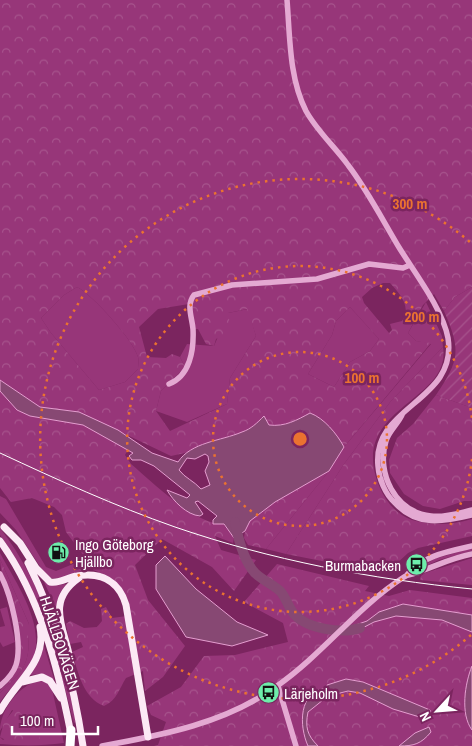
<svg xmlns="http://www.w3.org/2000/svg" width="472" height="746" viewBox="0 0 472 746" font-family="'Archivo Narrow',sans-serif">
<defs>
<pattern id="forest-crowns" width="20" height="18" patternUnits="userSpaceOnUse" patternTransform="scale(1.25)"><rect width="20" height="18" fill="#973679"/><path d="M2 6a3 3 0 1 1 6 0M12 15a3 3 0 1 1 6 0" fill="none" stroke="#a7548d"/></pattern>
<pattern id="garden-furrows" width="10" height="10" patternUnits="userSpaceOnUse" patternTransform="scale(1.25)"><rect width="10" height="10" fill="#973679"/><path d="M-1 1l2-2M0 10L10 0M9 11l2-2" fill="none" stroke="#a7548d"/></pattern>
</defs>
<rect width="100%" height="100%" fill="#7b255f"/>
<path fill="#973679" d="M77,287C92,294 134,341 138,357C139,360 138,365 138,369L125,382L99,390L51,333L41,318L64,295Z
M426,302L442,336L443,347L391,401L344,464L286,554L266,549L329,471L344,447L431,344L416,341L408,333Z
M350,307L379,339L370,351L350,362L334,387L308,374L332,335L336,321Z
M248,309L256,336L230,378L227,404L187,422L156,411L161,391L185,367L180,357L187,344L214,346L228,313Z
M0,496L6,499L46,567L56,571L78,562L85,564V570C72,574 61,581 47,577L16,530L0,513Z
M0,528C44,585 62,653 76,722L74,723C57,656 40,592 0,535Z
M472,548V551L439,560L413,572L434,559Z
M0,553C17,585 53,634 27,670C19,681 8,690 0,702V693C19,675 31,665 28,637L24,634H19L18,627H26L29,624L0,559Z
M44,582L56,585L66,584L60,593L56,608Z
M7,607L15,642L3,647L0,642V627L5,626L0,609Z
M44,646L54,679L53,680L41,674L30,675L39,661Z
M40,680L47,682L52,689L64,743C42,746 21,746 0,744V737L3,740L29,719L12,710L0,731C0,710 19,685 40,680Z"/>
<path fill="url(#forest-crowns)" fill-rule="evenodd" d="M0,0H472V287L455,297L444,311L434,294L423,305L408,333L416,341L431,343L344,447C337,434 324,418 310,413C297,420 285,427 269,425L264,417L255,425L241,433L205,443L189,452L171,456L79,412L40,407L0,380ZM383,283H390C400,294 412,307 402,321L390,324L392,330L389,333L364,303L362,297L372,288ZM77,287C92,294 134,341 138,357C139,360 138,366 138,369L125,382L99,390L51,333L41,318L64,295ZM189,304L193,329H198L206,344L214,346L216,339L231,330L228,313L247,309L256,336L230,378L227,404L170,431L156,411L161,391L185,367L180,357L172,354L166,358L147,357L139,327L158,309ZM350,307L379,339L370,351L350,362L334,387L308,374L332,335L336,321Z
M443,347C452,403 345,407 380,488C386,502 397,515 412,520C433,526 451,525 472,519V536L418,548L408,553L396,564L378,572L286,554L344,464L391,401Z
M0,391L17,410L30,416L83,425L128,449L125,455L131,464C152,482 196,525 223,524L234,538L233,543L215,536L221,550L256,560L234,591L212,567L162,539L135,565L148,600L185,646L163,677L145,691L143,671L126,678C119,689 117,700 104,706C83,698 78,672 72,652L83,647L81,642L70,644L66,624L70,621L84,628L97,627L102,621L101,609L106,607L112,618L127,616C118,593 117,578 93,570L95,561L89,555L84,556L66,532L62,515L54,507L32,498L11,502L0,488Z
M436,395L472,408V501H464L440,509L423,506L404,494L390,473L389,460L397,438L413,424Z
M329,471L266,549L248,545L244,538L246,525L250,521L275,502Z
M472,558V585L420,580L421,576L425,573Z
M0,559L29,624L28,627H18C13,609 0,574 0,559Z
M277,564L369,586L365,591L389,596L410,590L472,598V746H154L158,745L166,722L151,715L147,706L181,687L204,656L235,655L288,642L283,623L244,602Z
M19,634H27L28,637C31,666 19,675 0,693V690C19,676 23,657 19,634Z
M16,707C22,719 40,724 40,739L13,744L0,737L4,722Z"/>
<path fill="url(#garden-furrows)" d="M472,287V408L436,395C460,360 461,350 444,311L455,297Z"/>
<path fill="#874873" stroke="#e59ed0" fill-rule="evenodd" d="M0,380L40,407L79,412L118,430L152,453L178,462C191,442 221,441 242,432C251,429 257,423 264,416L269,425C285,427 297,420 310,413C324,418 337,434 344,447L329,471L275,502L250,521L245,531L234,538L224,524H213V520L217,516L198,501L195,502L203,514L200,516C187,515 173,501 167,490L187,498L190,495L154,466L141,460H132L129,456L133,453L83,425L30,416L17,410L0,391ZM205,454L208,456L209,462L205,471L210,485L201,489C194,481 185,478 179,470L187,458L195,459Z
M165,556L196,589L237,622L268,635L232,646L186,637L156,589V565Z
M403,604L472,615V632L442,620L396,616L374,622L353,633H346L350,627L367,621L379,612Z
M472,666V730C460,714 465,683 472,666Z
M346,679L363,682L430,710L431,715L423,718L393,709L360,693L348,691L328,696L308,712C305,727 307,735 318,746H308C299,726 298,691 327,688V685Z
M429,727L431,732C421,744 414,746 399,746L415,733Z"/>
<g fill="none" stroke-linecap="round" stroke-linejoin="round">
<path stroke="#874873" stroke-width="10" d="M235,522C238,538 243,560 255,573C262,580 272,584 280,591C286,597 288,607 294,614C307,629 342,634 360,628"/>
<path stroke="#e4a9d2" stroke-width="5.5" d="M287,0C290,36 289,78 306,111C317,131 335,147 348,165C368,191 383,221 400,249C415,273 443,310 448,338C458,402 372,405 378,466C379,479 385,494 395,503C417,527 443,522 472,515
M169,384C190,376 194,350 193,329C192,317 186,305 194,295L232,285L317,279L369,264L403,268L410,265
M402,415C398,424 389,431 386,441C376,473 395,512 431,516C444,518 459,513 472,510
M0,574C11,594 23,643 16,665C13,674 7,680 0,686
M407,575C421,556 450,551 472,546
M278,686L296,746
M102,746C163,735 226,723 277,686C323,654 357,607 404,577C408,574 411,575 415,573C434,567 451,558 472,554"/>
<path stroke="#fce9f5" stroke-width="7" d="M4,527L20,543L36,568L50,582C60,584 68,577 77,576C101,572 119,581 126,605L148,737
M0,541C40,596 58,668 71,734
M28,563C58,623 73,680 83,746
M71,665C67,631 43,603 79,578
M22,682L42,677L50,681L61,698
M0,711C15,682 47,664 40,627"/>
<path stroke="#fff" stroke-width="9" d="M70,746L71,730"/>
<path stroke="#fff" stroke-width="1" d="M0,453C58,480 115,506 175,527C271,560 371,579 472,589"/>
</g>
<g fill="none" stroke="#eb7230" stroke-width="2.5" stroke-dasharray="2.5 5">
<circle cx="300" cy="439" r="87"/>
<path d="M472 459A173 173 0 1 1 472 419"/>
<path d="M471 635A260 260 0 1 1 471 243"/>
</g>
<defs>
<symbol id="fuel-disc" viewBox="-11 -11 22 22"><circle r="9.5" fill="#6eedab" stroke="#7b255f"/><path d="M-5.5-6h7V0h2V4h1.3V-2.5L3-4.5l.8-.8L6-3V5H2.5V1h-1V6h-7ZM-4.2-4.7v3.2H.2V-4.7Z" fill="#111"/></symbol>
<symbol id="bus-disc" viewBox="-11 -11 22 22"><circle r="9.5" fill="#6eedab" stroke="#7b255f"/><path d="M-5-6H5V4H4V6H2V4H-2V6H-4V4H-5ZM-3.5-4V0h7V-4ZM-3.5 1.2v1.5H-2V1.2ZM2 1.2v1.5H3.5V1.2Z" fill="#111"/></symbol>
</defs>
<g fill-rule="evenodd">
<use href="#fuel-disc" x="46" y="540" width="25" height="25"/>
<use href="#bus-disc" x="404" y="552" width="25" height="25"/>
<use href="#bus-disc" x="256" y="680" width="25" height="25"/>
</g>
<g text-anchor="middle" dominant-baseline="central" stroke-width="5" stroke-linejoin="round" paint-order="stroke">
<g font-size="15" fill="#fff" stroke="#7b255f" text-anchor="start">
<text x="75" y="544">Ingo Göteborg<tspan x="75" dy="17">Hjällbo</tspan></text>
<text x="401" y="565" text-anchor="end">Burmabacken</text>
<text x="284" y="693">Lärjeholm</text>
</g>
<g font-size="15" fill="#fff" stroke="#7b255f">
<text transform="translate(60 643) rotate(72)">HJÄLLBOVÄGEN</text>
</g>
</g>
<circle cx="300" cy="439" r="8" fill="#eb7230" stroke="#7b255f" stroke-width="2.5"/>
<g font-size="15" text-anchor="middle" font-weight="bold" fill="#eb7230" stroke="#7b255f" stroke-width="5" stroke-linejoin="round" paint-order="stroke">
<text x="410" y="209">300 m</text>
<text x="422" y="322">200 m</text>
<text x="362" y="383">100 m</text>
</g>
<g transform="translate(437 711) rotate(244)" stroke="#7b255f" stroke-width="4" paint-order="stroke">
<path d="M0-4L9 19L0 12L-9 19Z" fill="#ffffff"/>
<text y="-8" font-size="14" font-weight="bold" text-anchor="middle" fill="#ffffff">N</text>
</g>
<path d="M12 726v8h86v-8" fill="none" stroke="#ffffff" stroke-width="2.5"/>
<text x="20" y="726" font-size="15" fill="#ffffff" stroke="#7b255f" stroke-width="4" paint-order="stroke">100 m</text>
</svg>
